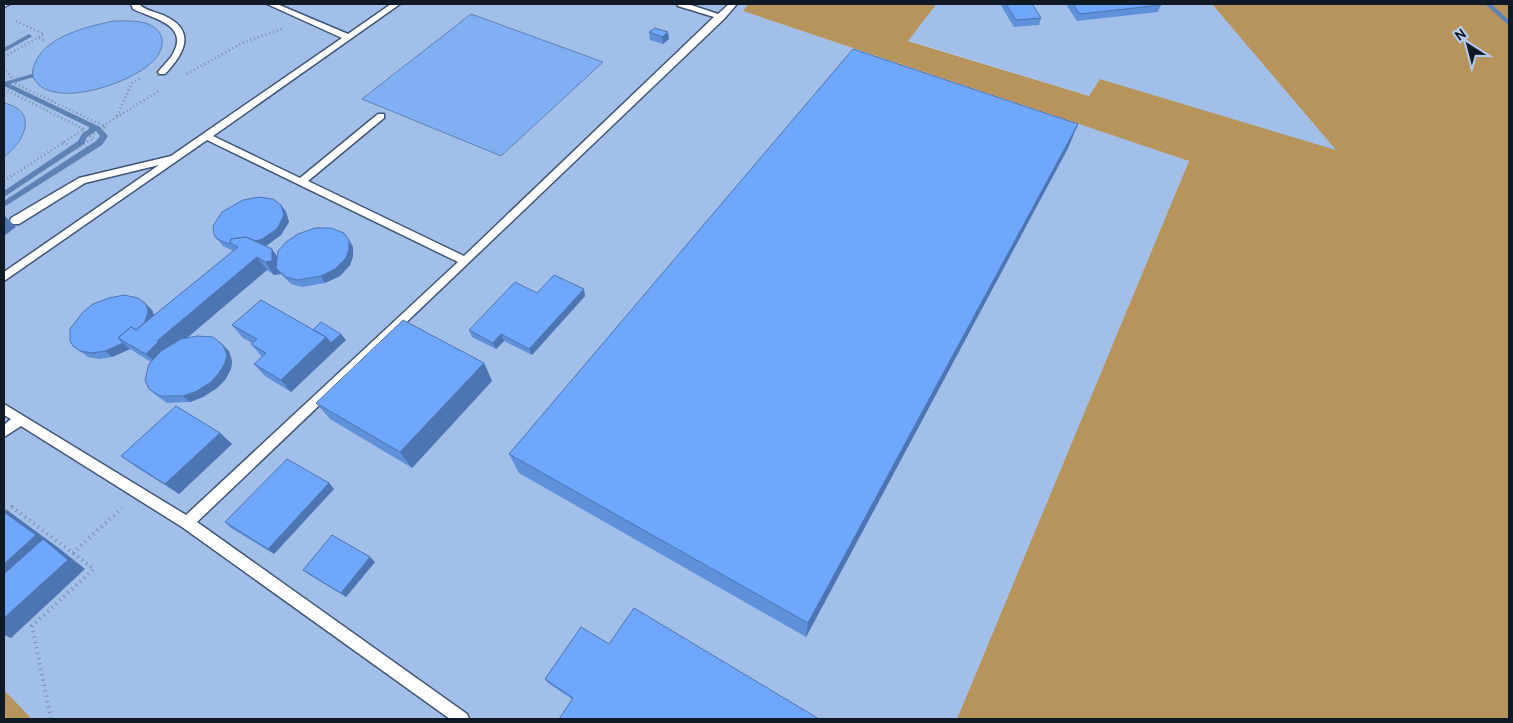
<svg xmlns="http://www.w3.org/2000/svg" width="1513" height="723" viewBox="0 0 1513 723" font-family="Cabin,sans-serif">
<rect width="100%" height="100%" fill="#b3cdf2"/>
<path fill="#a2bfe9" d="M4,4H748L743,11L1189,161L957,719H27L30,717L4,690Z
M934,4H1212L1337,151L1100,79L1090,96L908,40L935,6Z"/>
<path fill="#b7945c" d="M748,4H934L935,6L908,41L1089,96L1100,79L1336,150L1212,4H1509V719H957L1189,161L743,11Z
M4,690L30,717L27,719H4Z"/>
<path fill="#81aff4" stroke="#5f82b6" d="M471,14L603,62L501,156L362,99Z
M114,21C125,21 137,20 148,24C168,32 165,51 151,63C129,83 66,105 40,86C37,84 35,79 32,77C33,39 84,27 114,21Z
M4,103C39,111 25,141 4,157Z"/>
<g fill="none" stroke-linecap="round" stroke-linejoin="round">
<path fill="#5f82b6" fill-rule="evenodd" d="M1485,4H1491L1509,20V25L1507,24Z
M29,34L32,36L31,37L4,52V48Z
M32,74L34,75V77L10,84L100,127L108,136L102,145L4,207V201L96,141L100,136L96,131L87,137L84,144L4,197V191L78,141L82,134L89,129V127L4,86V82Z"/>
<defs>
<path id="lane" d="M4,4H10L4,7Z
M131,4H139C144,10 155,12 163,15C197,30 185,53 165,74H159L158,72C162,67 167,62 171,57C192,25 154,19 133,9Z
M267,4H277L348,34L391,4H400L213,136L300,178L378,114H384V118L308,181L464,256L714,17L678,6L677,4H688L718,14L729,4H737L724,19L197,522L467,714L469,719H450L182,527L21,426L4,437V425L11,419L4,415V404L186,515L458,262L207,140L4,281V272L159,165L85,183L19,224H11L10,221L11,218L79,178L171,156L342,38Z"/>
</defs>
<use href="#lane" stroke="#415676" stroke-width="3"/>
<path stroke="#798da9" stroke-width="2.5" stroke-dasharray="1 3" stroke-linecap="butt" d="M39,38L46,41
M4,57L44,34L13,20
M4,67L16,84L106,127
M187,74L242,43L282,29
M4,89L84,129V134L94,138L76,149L62,142
M117,116L132,83L141,78
M103,126L160,90
M90,136L105,127
M4,181L84,129"/>
<path stroke="#798da9" stroke-width="4" stroke-dasharray="1 4.5" stroke-linecap="butt" d="M4,515L12,507L94,569L32,626L51,719
M73,553L122,508"/>
<use href="#lane" fill="#fff" fill-rule="evenodd"/>
</g>
<path fill="#5f90da" d="M1000,4H1032L1041,18L1039,25L1014,27Z
M1068,4H1160L1161,5L1158,12L1077,21L1067,6Z
M649,32L669,39L663,44L650,40Z
M1078,124L1068,148L806,637L519,473L509,454Z
M281,205L286,212L289,222L281,235L266,246L277,257L349,240L353,247V256L350,265L340,276L325,283L302,287L291,284L281,274L274,275L267,270L187,338L229,351L232,361L231,369L225,380L217,388L203,397L190,402L167,403L156,395L149,389L151,362L130,349L112,357L99,359L88,357L73,346L152,310L154,315L233,251L223,246L214,235Z
M537,293L585,296L532,355L504,341L496,349L472,337L469,330Z
M232,325L313,330L346,340L291,392L265,376L254,364L262,357L251,344L252,343L243,338Z
M484,363L492,381L412,468L330,419L316,403Z
M220,433L232,444L179,494L136,467L121,456Z
M329,483L334,489L274,554L231,528L225,522Z
M375,562L346,597L308,574L303,570Z
M609,644L572,699L548,683L545,679Z"/>
<path fill="#4d75b1" d="M668,32L669,39L663,44L662,37Z
M1078,124L1068,148L806,637L808,623Z
M281,205L286,212L289,222L281,235L266,246L253,251L248,244Z
M4,215L16,227L4,236Z
M349,240L353,247V256L350,265L340,276L325,283L321,276Z
M272,249L281,262L276,268L281,274L274,275L265,262Z
M257,257L267,270L169,353L159,366L146,354L157,341Z
M584,289L585,296L532,355L529,349Z
M146,304L152,310L155,317L145,324Z
M341,334L346,340L291,392L281,380L326,337Z
M501,334L504,341L496,349L493,343Z
M123,343L130,349L112,357L105,351Z
M223,345L229,351L232,361L231,369L225,380L217,388L203,397L190,402L183,396Z
M484,363L492,381L412,468L400,452Z
M220,433L232,444L179,494L165,484Z
M329,483L334,489L274,554L268,549Z
M4,509L11,513L60,549L85,569L11,638L4,635Z
M370,557L375,562L346,597L341,593Z"/>
<path fill="#6ea7fd" stroke="#4d75b1" d="M1006,4H1032L1041,18L1016,20Z
M1073,4H1160L1161,5L1080,14Z
M655,28L668,32L662,37L649,32Z
M853,49L1078,124L808,623L509,454Z
M259,197L273,199L281,205L284,215L277,229L262,239L256,241L246,237L231,239L230,243V244H229L217,239L214,235L213,226L222,212L243,200Z
M315,228H331L344,233L349,240V249L346,258L335,269L321,276L297,280L286,277L276,268L278,251L286,242L298,234Z
M246,237L272,249V261L265,262L257,257L157,341L158,342L146,354L118,338L131,327L136,330L238,247L230,243L231,239Z
M554,275L584,289L529,349L501,334L493,343L469,330L515,282L537,293Z
M124,295L138,298L146,304L148,311L145,322L136,330L131,327L118,338L123,343L105,351L92,353L80,351L73,346L70,341V329L83,312L93,304L109,298Z
M261,300L326,337L281,380L254,364L266,353L251,344L257,339L232,325Z
M403,320L484,363L400,452L316,403Z
M321,322L341,334L331,343L326,337L313,330Z
M197,336L213,337L223,345L227,355L225,363L219,373L211,382L197,391L183,396H160L149,389L145,380L149,364L161,351L181,339Z
M176,406L220,433L165,484L121,456Z
M287,459L329,483L268,549L225,522Z
M4,512L36,535L4,564Z
M332,535L370,557L341,593L303,570Z
M43,539L68,560L4,618V574Z
M634,608L819,719H559L573,698L545,679L581,627L609,644Z"/>
<rect width="1513" height="723" fill="none" stroke="#101926" stroke-width="10"/>
<g transform="translate(1468 45) rotate(324)" stroke="#b3cdf2" stroke-width="4" paint-order="stroke">
<path d="M0-4L9 19L0 12L-9 19Z" fill="#101926"/>
<text y="-8" font-size="14" font-weight="bold" text-anchor="middle" fill="#101926">N</text>
</g>
</svg>
